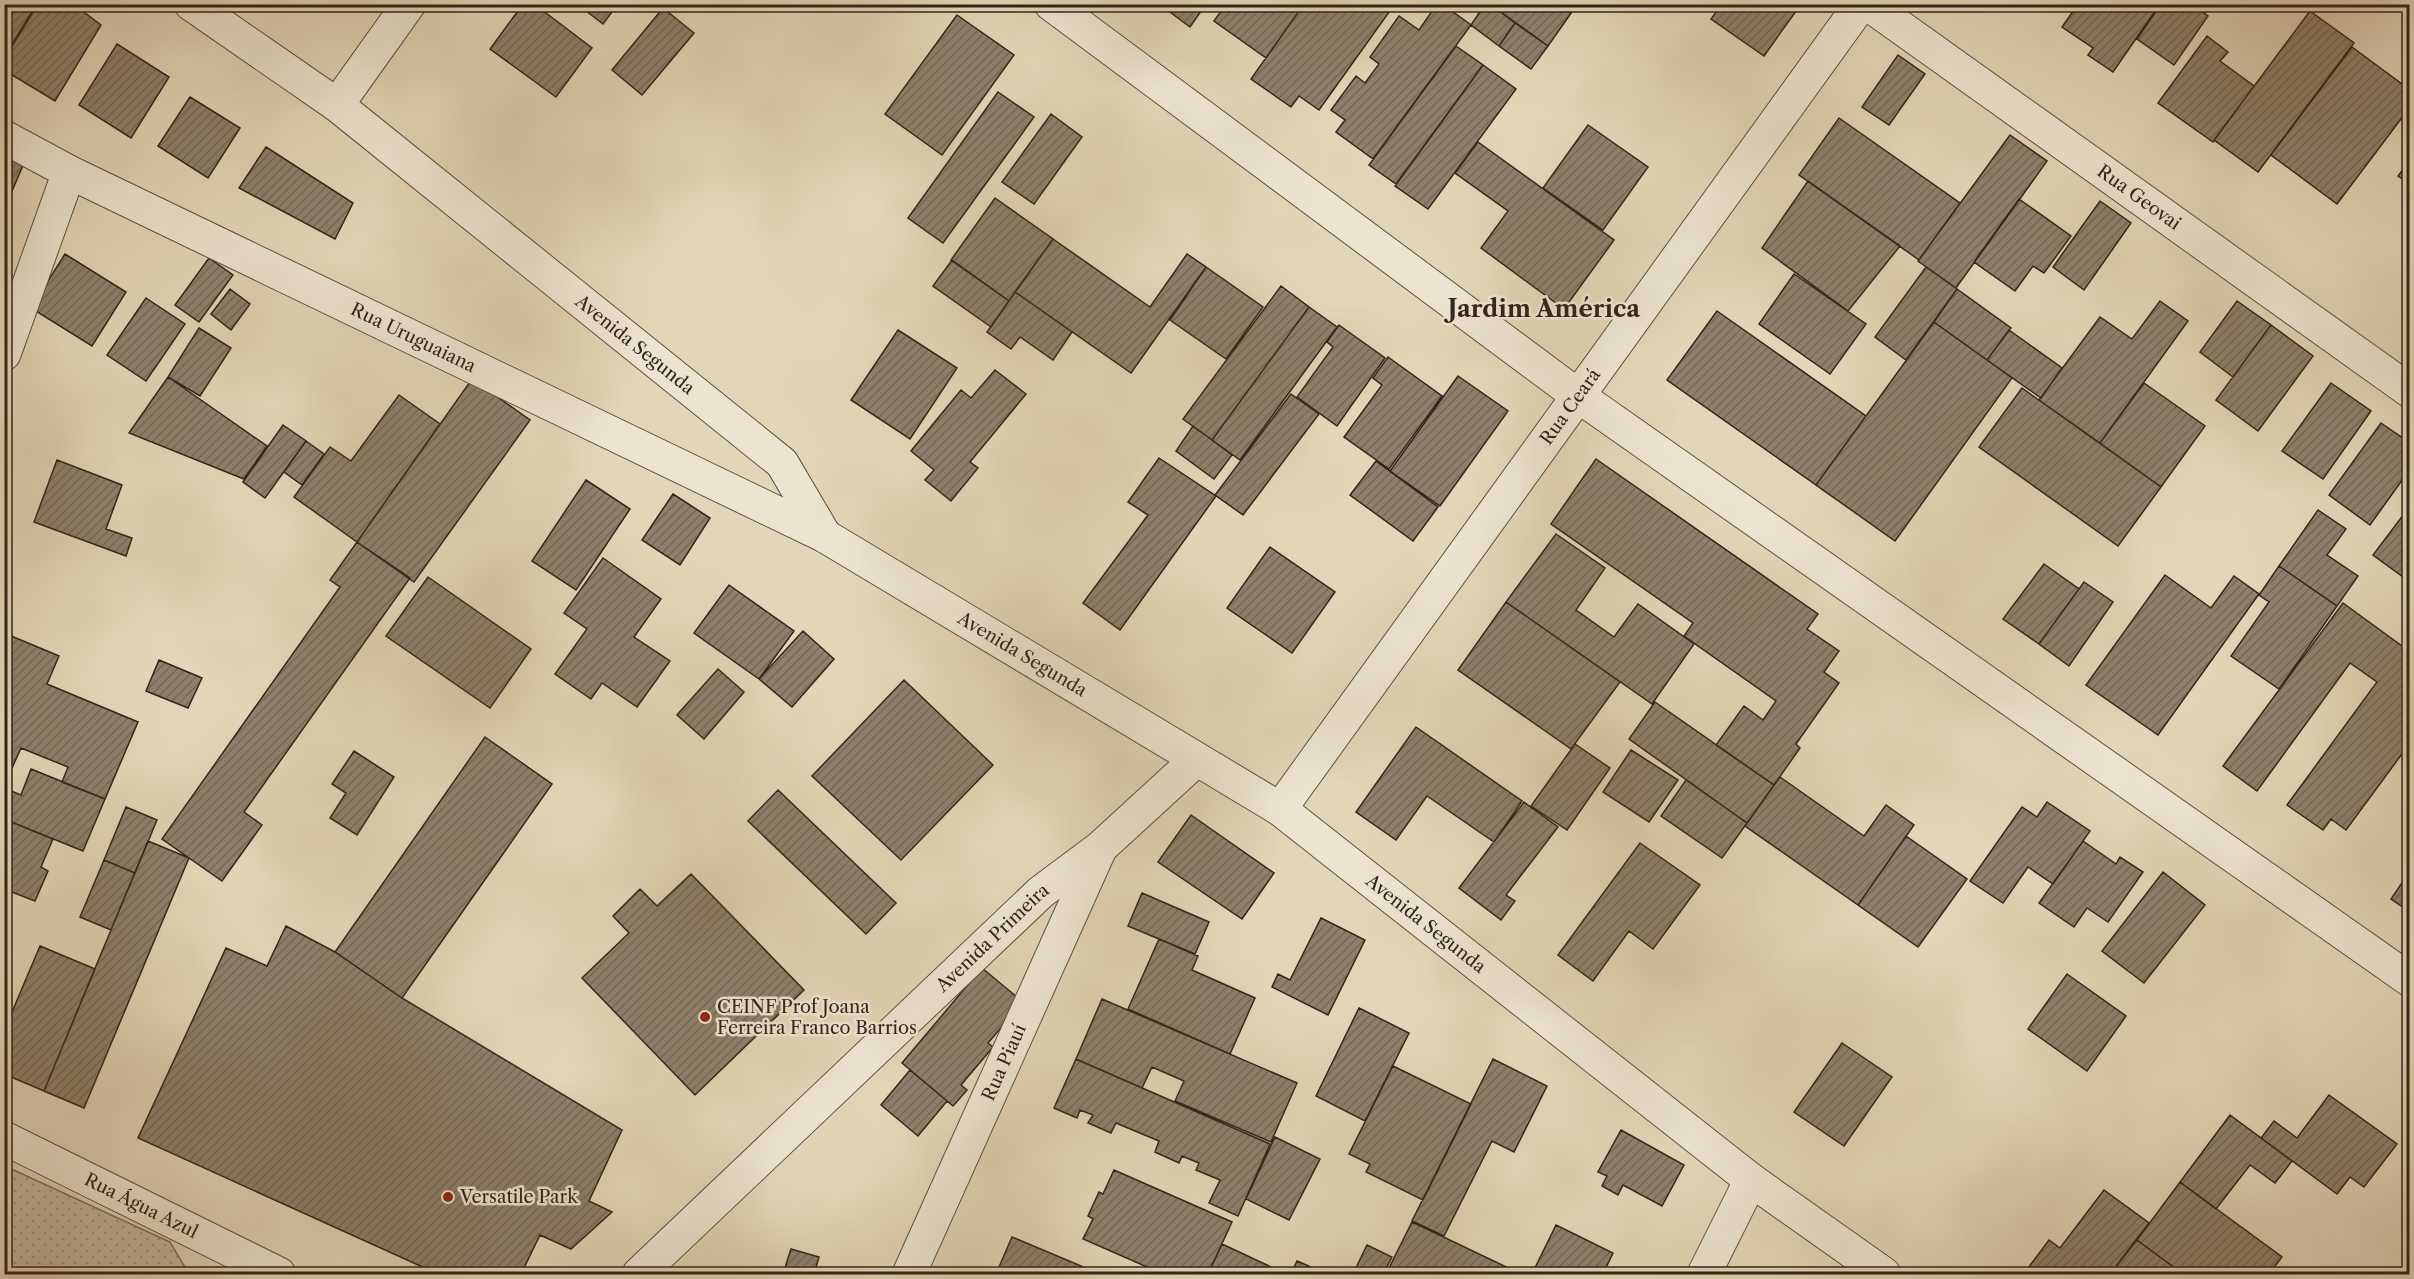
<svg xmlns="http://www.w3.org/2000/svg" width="2414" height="1279" viewBox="0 0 2414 1279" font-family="'Libre Caslon Text',serif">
<defs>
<pattern id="green-dots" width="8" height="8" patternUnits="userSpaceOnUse" patternTransform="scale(1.5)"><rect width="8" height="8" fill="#c5b79c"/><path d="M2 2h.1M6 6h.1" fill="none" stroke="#a1957e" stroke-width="1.8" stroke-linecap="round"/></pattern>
<pattern id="building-hatch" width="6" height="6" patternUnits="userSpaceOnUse" patternTransform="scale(1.5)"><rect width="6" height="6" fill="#8f806c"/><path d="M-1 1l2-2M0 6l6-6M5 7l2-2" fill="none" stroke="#756958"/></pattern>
</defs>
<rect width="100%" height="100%" fill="#e3d5b7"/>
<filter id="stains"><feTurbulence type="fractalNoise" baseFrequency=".00333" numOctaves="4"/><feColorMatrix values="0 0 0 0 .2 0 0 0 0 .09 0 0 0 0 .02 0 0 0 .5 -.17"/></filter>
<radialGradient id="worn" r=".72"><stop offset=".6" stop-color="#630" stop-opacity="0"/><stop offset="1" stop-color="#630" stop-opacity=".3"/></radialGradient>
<path fill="url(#green-dots)" stroke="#7c6e5c" stroke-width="1.5" d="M5,1166L170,1242L189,1274H5Z"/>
<path fill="url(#building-hatch)" stroke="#33241b" stroke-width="1.5" d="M4,4H37L4,57Z
M38,4H73L101,25L55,101L4,70V59Z
M523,4H534L592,48L556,97L490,49Z
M577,4H618L603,24Z
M1159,4H1206L1190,27Z
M1226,4H1304L1266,58L1214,21Z
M1304,4H1386L1392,8L1319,110L1299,96L1291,107L1251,79Z
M1437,4H1442L1471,25L1373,159L1336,132L1345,120L1331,110L1356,76L1365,83L1379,64L1370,57L1399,16L1419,30Z
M1485,4H1490L1515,23L1499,46L1471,25Z
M1490,4H1574L1576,6L1548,46Z
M1722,4H1801L1764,56L1711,19Z
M2078,4H2160L2113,72L2088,55L2093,48L2062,27Z
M2161,4H2192L2208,16L2174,65L2137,39Z
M663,8L694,33L642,95L612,70Z
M2310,11L2354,43L2258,172L2214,140Z
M957,15L1014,55L942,155L885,114Z
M1515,23L1548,46L1531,69L1499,46Z
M2207,36L2228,52L2220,61L2254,86L2213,142L2158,103Z
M117,44L169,77L131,138L79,105Z
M1456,46L1483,65L1396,184L1369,165Z
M2352,47L2410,90V107L2337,204L2271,155Z
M1898,55L1925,74L1889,125L1862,107Z
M1483,65L1516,89L1428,209L1395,186Z
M998,92L1034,117L943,243L908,218Z
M190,97L240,128L208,178L158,146Z
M1051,114L1082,137L1034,204L1002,182Z
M1839,118L1960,203L1919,260L1799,175Z
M1588,125L1648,167L1603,230L1543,188Z
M2010,135L2047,161L1956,288L1918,261Z
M1478,142L1614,240L1564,309L1481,248L1508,211L1455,173Z
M4,146L27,156L4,210Z
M266,147L353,203L335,239L239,188Z
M2410,160V184L2398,176Z
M1808,181L1900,246L1848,311L1762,248Z
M995,198L1053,239L1009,301L951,260Z
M2019,199L2071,236L2044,273L2033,266L2015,291L1974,262Z
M2100,201L2131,223L2084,290L2053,267Z
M1053,239L1150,307L1187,254L1206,267L1131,373L1015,292Z
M65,254L126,292L92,346L31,308Z
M209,258L233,275L199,322L175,305Z
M952,260L1009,301L991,327L933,286Z
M1206,267L1263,307L1226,359L1170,320Z
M1926,267L1957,289L1906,360L1875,337Z
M1794,274L1866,324L1830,374L1759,324Z
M1281,286L1309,307L1212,440L1183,419Z
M230,289L250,304L231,330L211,314Z
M1957,289L2011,328L1987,360L1934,322Z
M1015,292L1072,332L1053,360L1020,337L1011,349L987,332Z
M146,298L185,324L146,381L107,355Z
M2160,301L2188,321L2100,443L2039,400L2100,317L2132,339Z
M2237,301L2271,325L2233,377L2200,352Z
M1309,307L1337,327L1240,460L1212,440Z
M1717,311L1866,416L1816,485L1667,380Z
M1934,322L2012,378L1895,541L1816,485Z
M1339,325L1385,358L1337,426L1297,397L1333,347L1327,342Z
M2271,325L2313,356L2258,431L2216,400Z
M199,328L231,348L200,396L168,377Z
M898,330L957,368L910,439L851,400Z
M2009,330L2062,368L2041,398L1987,360Z
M1388,357L1442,396L1389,469L1344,437L1382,385L1373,378Z
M995,370L1026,394L970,462L978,468L951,501L925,480L934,470L911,451L961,390L971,398Z
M1458,376L1508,411L1440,506L1390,471Z
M168,377L267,446L244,479L129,433Z
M472,379L530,420L414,582L357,542Z
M2144,383L2205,426L2161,487L2100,443Z
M2331,383L2371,411L2323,479L2282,451Z
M2022,388L2161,487L2118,546L1979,447Z
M1291,394L1319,414L1243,515L1215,495Z
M399,395L440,424L357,542L294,497L330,447L351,461Z
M2381,423L2410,443V469L2370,525L2329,495Z
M283,425L306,441L265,498L243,482Z
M1193,426L1232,455L1214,479L1176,451Z
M306,441L324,454L302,485L284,472Z
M1159,458L1216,496L1120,630L1083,603L1148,515L1128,502Z
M1596,459L1818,614L1807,629L1839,651L1824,672L1839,683L1796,744L1800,748L1774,785L1716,745L1744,706L1763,720L1776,701L1684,636L1693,623L1551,524Z
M57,460L122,485L106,529L132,538L126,556L34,522Z
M1376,461L1438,507L1413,541L1350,495Z
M586,480L630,509L576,590L532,561Z
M673,494L710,518L680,565L642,540Z
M2410,506V582L2373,555Z
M2318,510L2346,529L2327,555L2358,576L2337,606L2279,566Z
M1556,534L1605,568L1576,610L1614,637L1638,604L1694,644L1652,704L1506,602Z
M357,542L410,578L244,812L262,825L222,881L162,839L340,587L330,580Z
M1270,547L1335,592L1292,653L1227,608Z
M603,558L661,599L634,637L670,661L637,707L602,683L591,699L555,674L587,629L564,613Z
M2044,564L2079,589L2039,644L2003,619Z
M2279,566L2337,606L2279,689L2231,656L2269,602L2259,595Z
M2165,575L2211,608L2234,576L2259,594L2158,735L2086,685Z
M428,577L531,649L490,708L386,636Z
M2084,582L2113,602L2069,666L2039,644Z
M729,585L794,631L759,679L694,633Z
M1506,602L1620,682L1571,749L1458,670Z
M2343,603L2410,652V743L2346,830L2331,819L2323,830L2287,805L2377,682L2350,663L2257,791L2223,766Z
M803,631L834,659L792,707L759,679Z
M4,633L59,656L47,684L138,722L105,799L62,782L68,767L21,748L12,768L4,765Z
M159,660L202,678L188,708L146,691Z
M718,669L744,692L704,739L677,715Z
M904,680L993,765L901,860L812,776Z
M1655,702L1774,785L1747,823L1629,739Z
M1416,727L1522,801L1494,842L1427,796L1396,840L1356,812Z
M485,737L552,784L402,998L335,952Z
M1575,744L1610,768L1567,830L1531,806Z
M1631,750L1678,780L1649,822L1603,792Z
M354,751L394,777L357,835L330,818L346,793L332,784Z
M31,769L105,799L83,851L4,819V788L21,795Z
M1780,777L1864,836L1886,805L1914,825L1858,905L1745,826Z
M1686,780L1747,823L1722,858L1661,816Z
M778,790L896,903L866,934L748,821Z
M1524,802L1558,827L1506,895L1515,901L1501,920L1459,888Z
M2047,802L2090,831L2053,884L2028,867L2003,903L1970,881L2022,807L2037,817Z
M126,807L157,820L135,873L104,860Z
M1191,815L1274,873L1242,919L1158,862Z
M4,819L53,839L41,867L48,871L35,901L4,889Z
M1906,836L1967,879L1918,947L1858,905Z
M148,841L189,858L84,1108L44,1091Z
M2083,841L2116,864L2120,857L2143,872L2108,922L2087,908L2074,927L2039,903Z
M1640,843L1700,885L1653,949L1629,931L1593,981L1558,955Z
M104,860L135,873L111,930L80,917Z
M2410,871V912L2391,899Z
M2163,872L2205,905L2144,983L2102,951Z
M691,874L804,990L695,1095L582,978L629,933L613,916L640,889L657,906Z
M1142,893L1209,922L1195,954L1128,926Z
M1321,918L1365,940L1328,1015L1272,987L1278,974L1290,980Z
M286,926L335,952L402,998L622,1130L589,1201L612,1212L571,1249L540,1235L521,1274H438L138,1138L226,948L267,966Z
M1159,939L1198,956L1192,970L1255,998L1230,1054L1128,1009Z
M40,946L95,969L44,1091L4,1074V1031Z
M982,968L1023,1002L988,1043L993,1047L961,1085L967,1090L953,1106L902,1063Z
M2067,974L2126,1016L2087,1071L2028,1029Z
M1102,999L1297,1083L1271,1142L1175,1101L1184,1081L1152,1067L1142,1088L1076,1059Z
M1359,1008L1409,1033L1365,1121L1316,1096Z
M1842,1043L1892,1077L1844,1146L1794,1112Z
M1076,1059L1270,1144L1238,1216L1209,1203L1220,1180L1196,1170L1199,1163L1182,1156L1179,1163L1155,1152L1159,1141L1116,1123L1111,1133L1088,1123L1093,1115L1080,1110L1077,1118L1054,1108Z
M1493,1059L1547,1086L1514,1152L1492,1141L1444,1236L1412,1221Z
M1393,1066L1471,1104L1423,1200L1366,1172L1370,1164L1349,1154Z
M910,1070L947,1101L918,1136L881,1105Z
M2329,1095L2397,1144L2364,1187L2350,1177L2337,1194L2261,1138L2274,1121L2297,1138Z
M2230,1115L2292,1161L2275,1183L2250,1165L2216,1209L2180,1182Z
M1621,1130L1684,1165L1662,1206L1623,1185L1618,1195L1602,1186L1607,1176L1598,1172Z
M1275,1137L1320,1159L1289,1220L1246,1199Z
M1114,1170L1232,1222L1208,1274H1163L1083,1239L1093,1219L1088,1216L1099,1192L1103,1194Z
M2180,1182L2282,1257L2269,1274H2183L2137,1240Z
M2104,1190L2149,1223L2110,1274H2028L2025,1272L2049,1240L2060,1248Z
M1412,1222L1521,1274H1386Z
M1556,1225L1613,1253L1603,1274H1532Z
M1012,1237L1100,1274H996Z
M2137,1240L2183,1274H2110Z
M1222,1244L1286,1274H1208Z
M1367,1245L1392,1257L1383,1274H1353Z
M791,1249L819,1257L814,1274H783Z
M1297,1261L1325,1273L1324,1274H1291Z"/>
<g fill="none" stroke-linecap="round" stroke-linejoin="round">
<defs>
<g id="street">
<path id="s1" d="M191,4L337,105L782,463L825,536"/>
<path d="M1051,4L1577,395L2410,980"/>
<path id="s2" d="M1868,4L2410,391"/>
<path d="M337,105L409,4"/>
<path id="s3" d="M4,137L69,172L825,536L1280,809L1751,1180L1884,1274"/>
<path d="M4,354L69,172"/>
<path id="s4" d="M1280,809L1861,4"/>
<path id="s5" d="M4,1138L279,1274"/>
<path id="s6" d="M639,1274L1041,892L1100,848L1196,760"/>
<path id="s7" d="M909,1274L1100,849"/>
<path d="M1704,1274L1751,1180"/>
</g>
</defs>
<use href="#street" stroke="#5f5042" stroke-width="35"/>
<use href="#street" stroke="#ede4d0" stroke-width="33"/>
</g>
<g fill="#8f2418" stroke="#ede4d0" stroke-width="2">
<circle cx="705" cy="1017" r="6"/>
<circle cx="448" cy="1197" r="6"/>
</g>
<g text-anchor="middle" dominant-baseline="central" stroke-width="5" stroke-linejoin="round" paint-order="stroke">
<g font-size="18" fill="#33241b" stroke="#ede4d0">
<text stroke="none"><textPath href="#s2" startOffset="333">Rua Geovai</textPath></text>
<text stroke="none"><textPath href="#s3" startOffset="456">Rua Uruguaiana</textPath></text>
<text stroke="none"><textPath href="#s1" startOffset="560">Avenida Segunda</textPath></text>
<text stroke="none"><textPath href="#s4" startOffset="496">Rua Ceará</textPath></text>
<text stroke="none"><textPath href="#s3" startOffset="1143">Avenida Segunda</textPath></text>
<text stroke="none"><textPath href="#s3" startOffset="1629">Avenida Segunda</textPath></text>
<text stroke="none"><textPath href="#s6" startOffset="488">Avenida Primeira</textPath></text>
<text stroke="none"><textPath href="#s7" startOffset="232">Rua Piauí</textPath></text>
<text stroke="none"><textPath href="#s5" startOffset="153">Rua Água Azul</textPath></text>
</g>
<g font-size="18" fill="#33241b" stroke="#ede4d0" text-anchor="start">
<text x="717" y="1007">CEINF Prof Joana<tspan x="717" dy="21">Ferreira Franco Barrios</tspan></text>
<text x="460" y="1197">Versatile Park</text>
</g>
<g font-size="24" font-weight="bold" fill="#33241b" stroke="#ede4d0">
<text x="1544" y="308">Jardim América</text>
</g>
</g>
<rect width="2414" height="1279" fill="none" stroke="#e3d5b7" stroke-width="24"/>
<rect x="6" y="6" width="2402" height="1267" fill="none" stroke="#33241b" stroke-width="3"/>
<rect x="12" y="12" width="2390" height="1255" fill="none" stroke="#33241b" stroke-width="1.5"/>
<rect width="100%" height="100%" filter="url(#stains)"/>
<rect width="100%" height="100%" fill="url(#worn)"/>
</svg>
